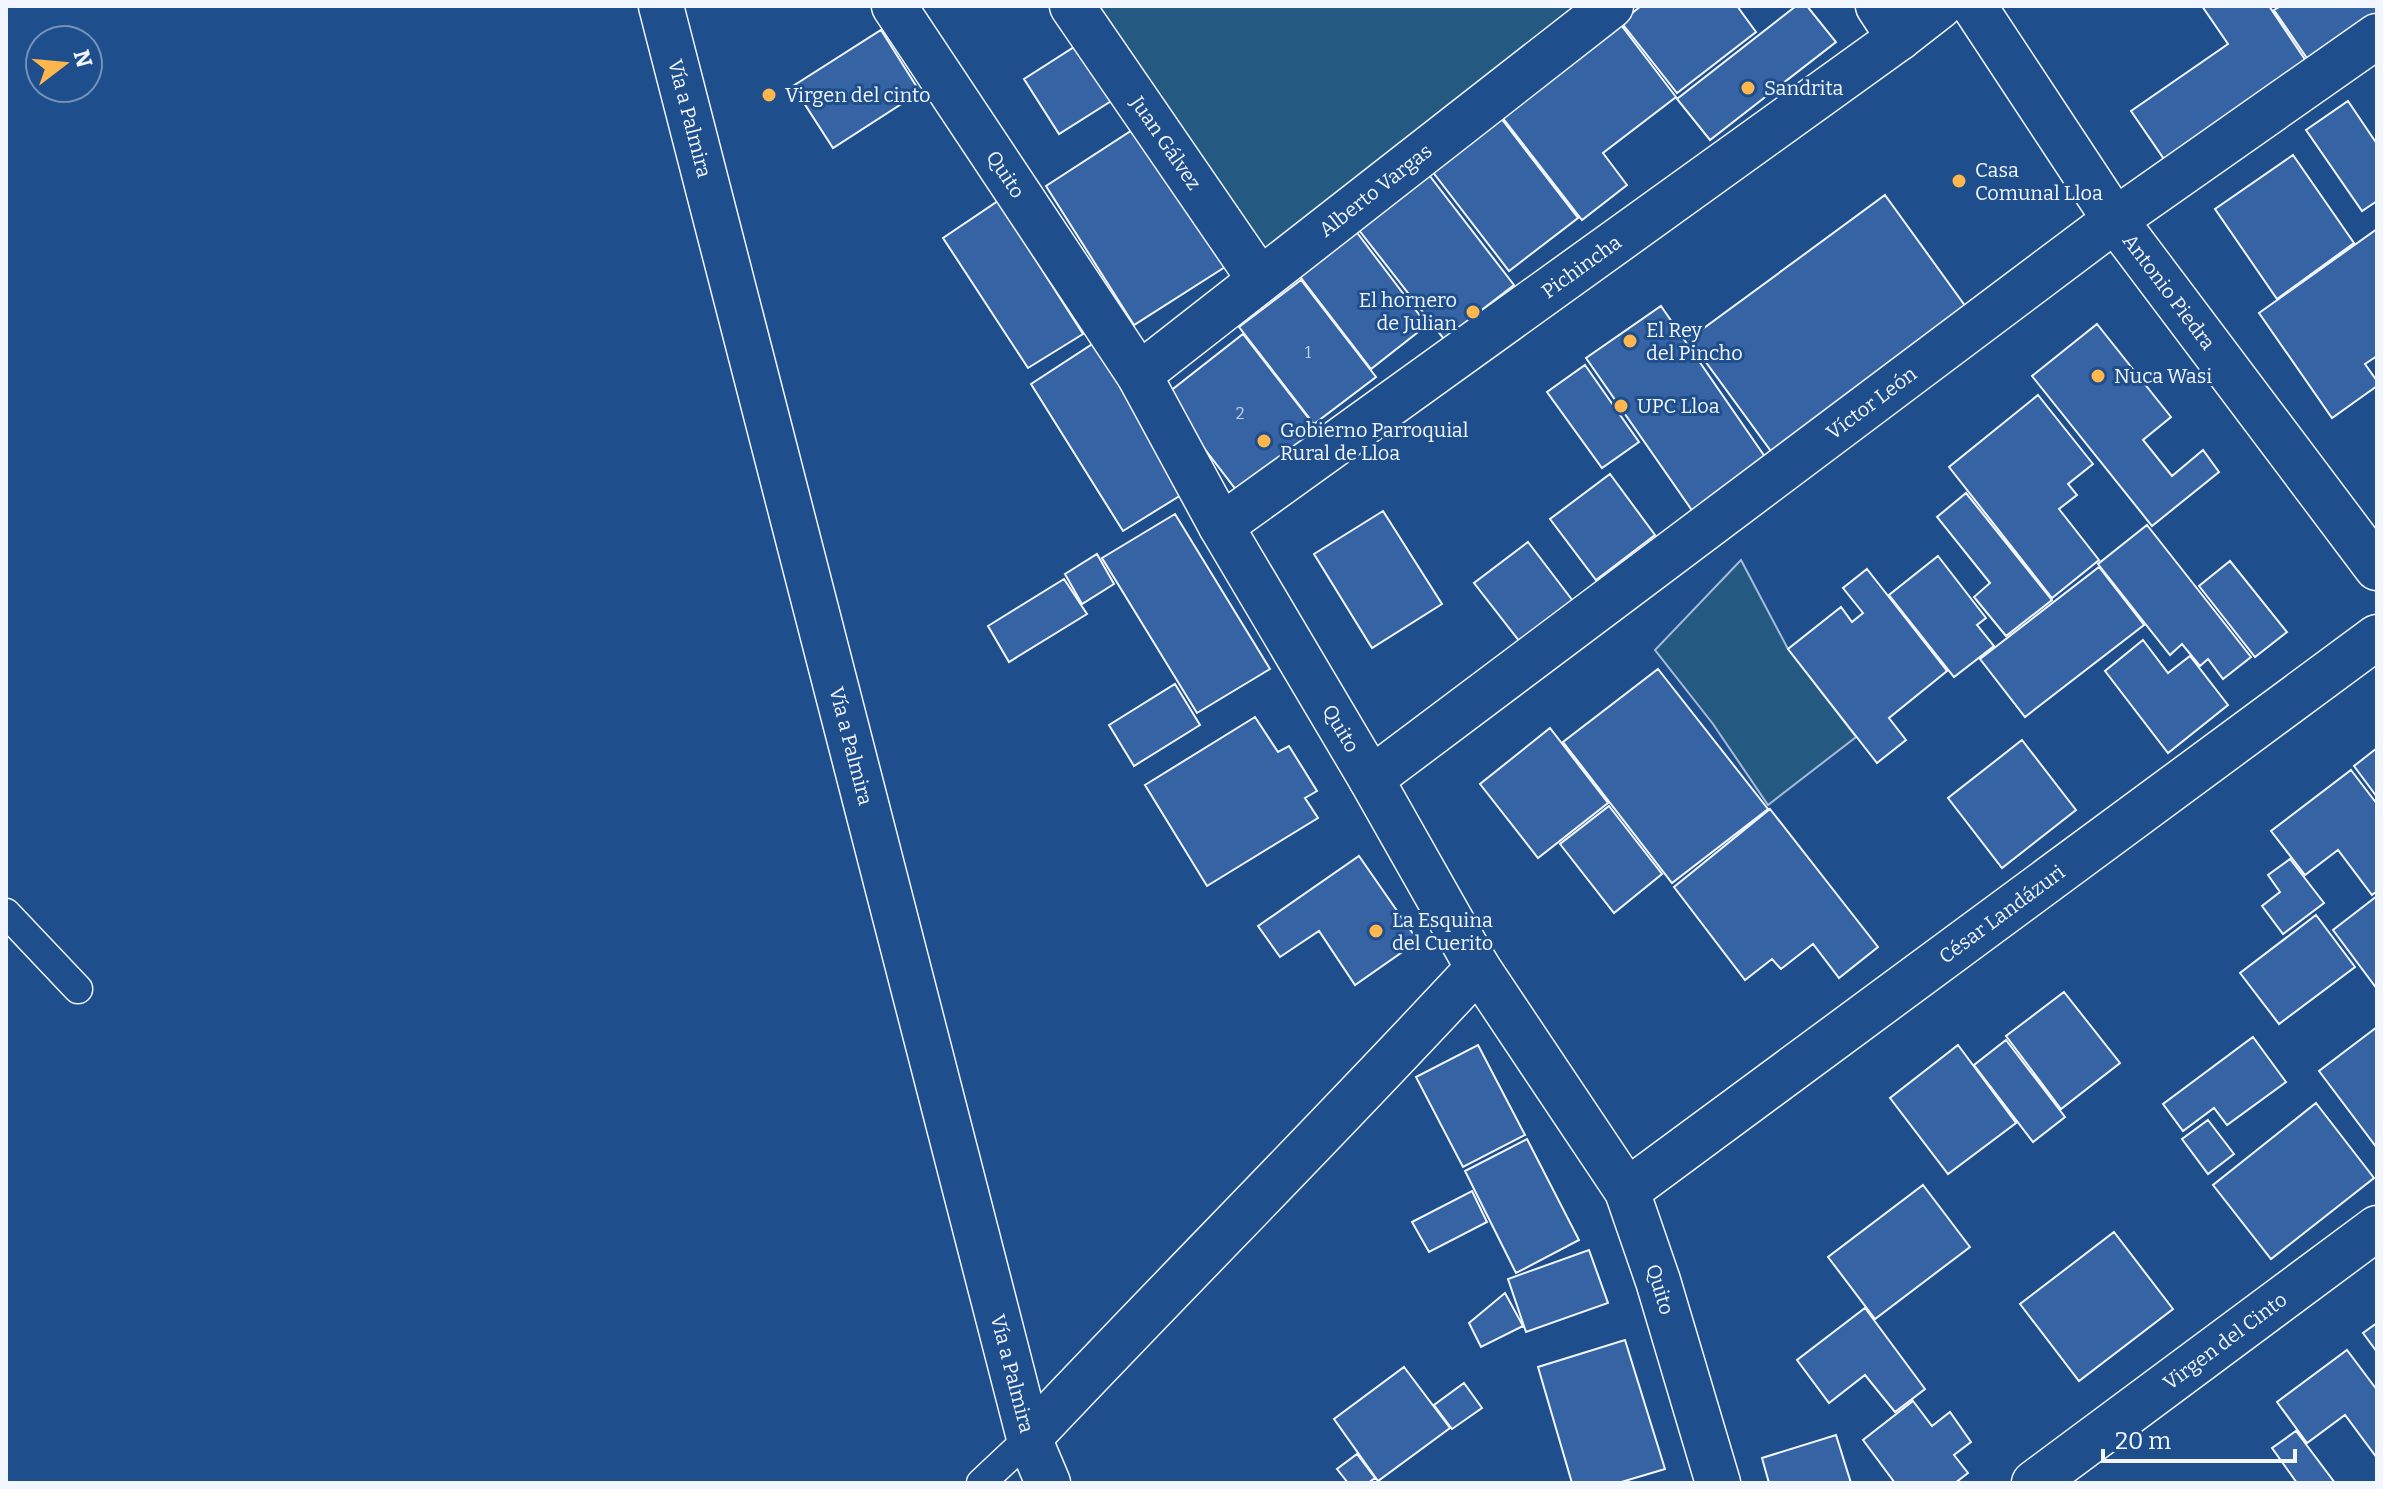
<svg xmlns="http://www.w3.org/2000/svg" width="2383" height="1489" viewBox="0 0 2383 1489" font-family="Bitter,serif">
<rect width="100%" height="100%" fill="#1f4e8c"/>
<path fill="#245a82" stroke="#a8bbd7" stroke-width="2" d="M1097,6H1587L1264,264Z
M1741,560L1788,649L1856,737L1768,805L1713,724L1655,650Z"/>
<path fill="#3563a3" stroke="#f2f6ff" stroke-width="2" d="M1641,6H1737L1756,32L1677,93L1621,22Z
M1796,6H1807L1836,42L1710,140L1677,99Z
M2202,6H2269L2308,64L2166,162L2131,111L2228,44Z
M2281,6H2377V19L2311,64L2274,10Z
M1621,25L1676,97L1603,153L1627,185L1582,220L1502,117Z
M881,30L920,92L833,148L793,86Z
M1082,42L1116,98L1059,134L1024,79Z
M2348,101L2377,144V201L2362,211L2306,130Z
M1500,117L1578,218L1509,271L1432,171Z
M1137,127L1225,267L1134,325L1046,186Z
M2293,155L2354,243L2277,299L2215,209Z
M1426,171L1514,285L1444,339L1355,225Z
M1885,195L1971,314L1776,458L1689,339Z
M998,201L1083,334L1028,368L943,238Z
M2377,229V356L2365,364L2377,381V386L2332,418L2259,313Z
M1355,230L1427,325L1371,369L1298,274Z
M1301,280L1376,377L1314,424L1239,327Z
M1661,306L1772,467L1698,519L1586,358Z
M2097,324L2171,417L2143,440L2172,476L2203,450L2219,472L2152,526L2032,376Z
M1243,334L1317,429L1237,491L1164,396Z
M1094,343L1186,492L1123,531L1031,384Z
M1585,365L1639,442L1602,468L1547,392Z
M2038,395L2093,464L2068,484L2077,495L2059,509L2099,560L2052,598L1949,467Z
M1610,474L1655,535L1596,580L1550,519Z
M1966,493L2052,600L2006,636L1974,597L1990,583L1937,517Z
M1383,511L1442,604L1372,648L1314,554Z
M1175,514L1270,669L1197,713L1102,558Z
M2147,525L2251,657L2223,679L2208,659L2200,666L2182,644L2170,655L2098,564Z
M1528,542L1573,601L1520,642L1474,583Z
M1097,554L1114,584L1082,604L1065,574Z
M1938,556L1986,618L1977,625L1994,646L1954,677L1889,595Z
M2230,561L2287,632L2255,657L2199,586Z
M2099,567L2144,625L2025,717L1980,659Z
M1867,569L1947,671L1889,718L1906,740L1877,763L1788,649L1841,607L1852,622L1863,613L1843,588Z
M1064,579L1087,614L1009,662L988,626Z
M2143,640L2168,673L2190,656L2228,705L2168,753L2105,671Z
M1658,669L1768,809L1672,883L1563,742Z
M1175,684L1200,725L1134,766L1109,725Z
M1255,717L1278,752L1289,746L1317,791L1305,798L1318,818L1207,886L1145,785Z
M1550,728L1608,803L1538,858L1480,784Z
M2022,740L2076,810L2002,868L1948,798Z
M2377,748V797L2354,766Z
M2351,770L2377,804V891L2372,895L2338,850L2305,875L2271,831Z
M1609,806L1662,874L1614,913L1560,844Z
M1770,809L1878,947L1839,978L1813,944L1781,969L1772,959L1745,980L1674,887Z
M1359,856L1418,941L1355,985L1319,931L1280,957L1258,926Z
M2290,859L2324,903L2283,934L2262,906L2280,892L2268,875Z
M2377,896V989L2333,930Z
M2316,915L2355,967L2279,1024L2240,973Z
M2064,992L2120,1063L2061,1109L2006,1036Z
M2377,1027V1148L2319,1071Z
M2253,1037L2286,1082L2227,1125L2214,1108L2183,1131L2163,1104Z
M2006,1040L2065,1117L2033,1142L1974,1065Z
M1478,1045L1525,1135L1463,1167L1416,1077Z
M1958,1045L2016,1123L1948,1174L1890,1098Z
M2316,1103L2374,1178L2271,1259L2213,1185Z
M2208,1120L2234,1154L2208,1174L2182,1139Z
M1527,1139L1579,1240L1516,1273L1465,1171Z
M1923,1185L1970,1247L1875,1319L1828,1257Z
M1472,1191L1487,1222L1429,1252L1412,1222Z
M2114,1232L2173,1309L2079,1381L2020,1304Z
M1589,1250L1608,1303L1526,1332L1508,1279Z
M1505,1293L1523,1326L1481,1347L1469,1323Z
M1865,1308L1925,1389L1895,1412L1865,1375L1829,1403L1797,1360Z
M2377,1323V1352L2363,1333Z
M1625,1340L1665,1469L1618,1483H1572L1538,1367Z
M2347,1350L2377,1390V1458L2345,1415L2307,1443L2277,1402Z
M1404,1367L1450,1428L1378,1481L1334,1419Z
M1464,1383L1482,1408L1452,1429L1434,1405Z
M1913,1401L1932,1426L1950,1412L1971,1442L1954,1455L1968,1473L1955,1483H1895L1863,1440Z
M2296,1431L2335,1483H2297L2272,1448Z
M1836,1435L1851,1483H1769L1762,1458Z
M1357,1454L1375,1478L1368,1483H1348L1337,1469Z"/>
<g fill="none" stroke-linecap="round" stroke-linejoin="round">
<defs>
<path id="lane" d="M6,913L78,989
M981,1483L1029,1438"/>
<g id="street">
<path id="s1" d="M894,6L1139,375L1221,526L1371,779L1478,968L1627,1191L1658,1281L1718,1483"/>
<path id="s2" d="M1072,6L1260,280"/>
<path d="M1878,6L1899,38"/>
<path id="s3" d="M1974,6L2115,220L2377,568"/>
<path id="s4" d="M1139,375L1611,6"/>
<path id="s5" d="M1221,526L1899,38L1940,6"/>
<path id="s6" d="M1371,779L2115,220L2377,36"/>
<path id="s7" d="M1627,1191L2377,637"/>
<path d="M1029,1438C1178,1280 1331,1127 1478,968"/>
<path id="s8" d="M2034,1483L2377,1228"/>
</g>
<g id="secondary">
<path id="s9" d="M661,6L1029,1438L1048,1483"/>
</g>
</defs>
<use href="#lane" stroke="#f2f6ff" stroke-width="31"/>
<use href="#street" stroke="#f2f6ff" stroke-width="47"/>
<use href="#secondary" stroke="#f2f6ff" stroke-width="47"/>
<use href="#lane" stroke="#1f4e8c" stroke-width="28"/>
<use href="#street" stroke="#1f4e8c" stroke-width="44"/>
<use href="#secondary" stroke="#1f4e8c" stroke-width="44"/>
</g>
<g fill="#ffb74d" stroke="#1f4e8c" stroke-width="3">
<circle cx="1748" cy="88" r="8"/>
<circle cx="769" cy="95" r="8"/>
<circle cx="1959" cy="181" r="8"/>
<circle cx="1473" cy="312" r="8"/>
<circle cx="1630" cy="341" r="8"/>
<circle cx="2098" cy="376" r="8"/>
<circle cx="1621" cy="406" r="8"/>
<circle cx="1264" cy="441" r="8"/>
<circle cx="1376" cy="931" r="8"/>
</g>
<g text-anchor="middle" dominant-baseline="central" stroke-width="6" stroke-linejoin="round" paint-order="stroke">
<g font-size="16" fill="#c3d1e8">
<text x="1308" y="352">1</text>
<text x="1240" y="413">2</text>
</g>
<g font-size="20" fill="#f2f6ff" stroke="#1f4e8c" text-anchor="start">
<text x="1764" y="88">Sandrita</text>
<text x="785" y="95">Virgen del cinto</text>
<text x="1975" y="170">Casa<tspan x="1975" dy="23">Comunal Lloa</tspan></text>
<text x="1457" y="300" text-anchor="end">El hornero<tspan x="1457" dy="23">de Julian</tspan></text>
<text x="1646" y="330">El Rey<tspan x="1646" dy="23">del Pincho</tspan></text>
<text x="2114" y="376">Nuca Wasi</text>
<text x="1637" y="406">UPC Lloa</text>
<text x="1280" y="430">Gobierno Parroquial<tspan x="1280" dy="23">Rural de Lloa</tspan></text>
<text x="1392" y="920">La Esquina<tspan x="1392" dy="23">del Cuerito</tspan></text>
</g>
<g font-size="20" fill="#f2f6ff" stroke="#1f4e8c">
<text stroke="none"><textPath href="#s9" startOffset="116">Vía a Palmira</textPath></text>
<text stroke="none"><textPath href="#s2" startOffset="166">Juan Gálvez</textPath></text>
<text stroke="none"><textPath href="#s1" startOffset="202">Quito</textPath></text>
<text stroke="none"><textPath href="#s4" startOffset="300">Alberto Vargas</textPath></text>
<text stroke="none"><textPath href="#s5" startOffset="444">Pichincha</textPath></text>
<text stroke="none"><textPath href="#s3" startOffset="346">Antonio Piedra</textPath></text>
<text stroke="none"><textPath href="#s6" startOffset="626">Víctor León</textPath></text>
<text stroke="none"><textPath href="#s1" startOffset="850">Quito</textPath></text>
<text stroke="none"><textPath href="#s9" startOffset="764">Vía a Palmira</textPath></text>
<text stroke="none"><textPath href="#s7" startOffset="466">César Landázuri</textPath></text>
<text stroke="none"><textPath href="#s1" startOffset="1498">Quito</textPath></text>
<text stroke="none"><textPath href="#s8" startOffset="238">Virgen del Cinto</textPath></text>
<text stroke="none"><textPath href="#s9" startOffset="1412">Vía a Palmira</textPath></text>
</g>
</g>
<rect width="2383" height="1489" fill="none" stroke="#f2f6ff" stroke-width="16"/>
<g transform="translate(64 64) rotate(74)"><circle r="38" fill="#1f4e8c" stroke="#7391ba" stroke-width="2"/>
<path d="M0-6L14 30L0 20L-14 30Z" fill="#ffb74d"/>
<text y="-12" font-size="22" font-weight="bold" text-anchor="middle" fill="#f2f6ff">N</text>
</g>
<path d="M2103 1449v12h192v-12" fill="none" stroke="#f2f6ff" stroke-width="4"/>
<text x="2115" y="1449" font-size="24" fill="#f2f6ff" stroke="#1f4e8c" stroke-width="6" paint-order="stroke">20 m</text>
</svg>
